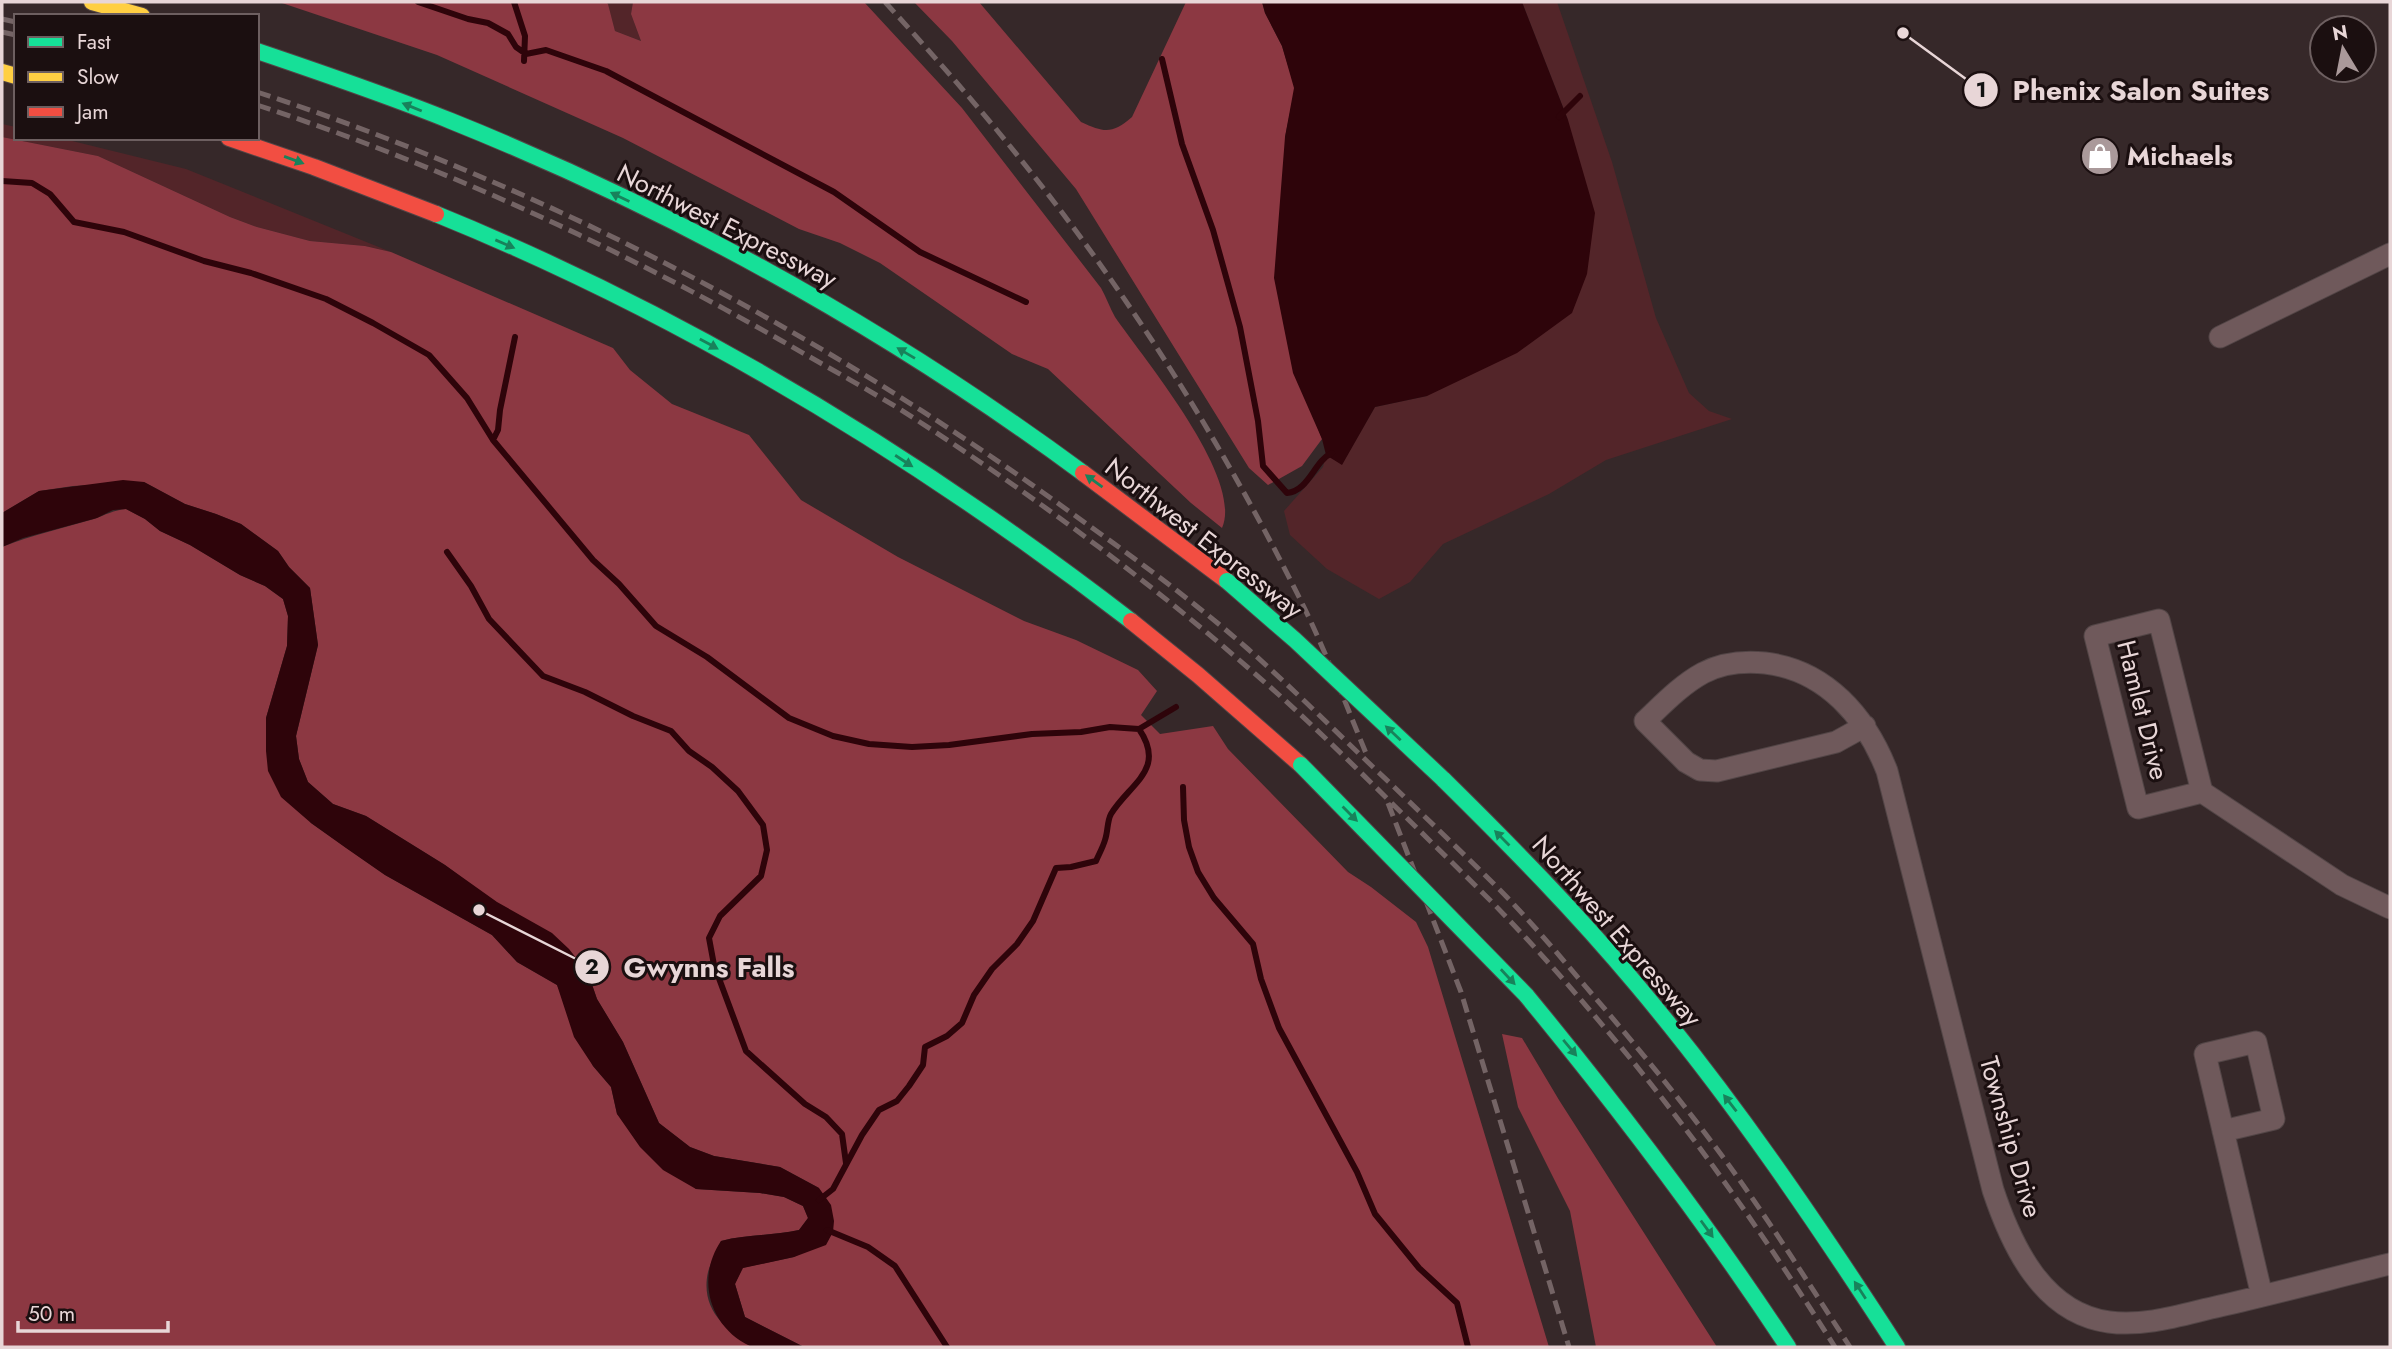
<svg xmlns="http://www.w3.org/2000/svg" width="2392" height="1349" viewBox="0 0 2392 1349" font-family="Jost,sans-serif">
<rect width="100%" height="100%" fill="#362829"/>
<path fill="#532529" d="M606,2H633L631,14L641,41L615,31L608,5Z
M1522,2H1557L1612,162L1656,318L1689,393L1709,411L1732,419L1606,460L1549,494L1443,544L1410,582L1379,599L1327,569L1290,535L1284,511L1323,467L1326,455L1342,464L1375,407L1427,396L1568,120Z
M2,124L16,127V138H60L186,169L391,252L365,246L310,241L257,227L230,217L98,156L2,137Z"/>
<path fill="#8c3842" d="M279,2H606L608,4L615,31L641,41L631,14L633,2H864L962,108L1101,288C1106,297 1110,308 1115,317C1144,359 1244,478 1222,528L1191,503L1048,369L1012,354L880,263L840,243L799,229L623,138L437,55Z
M914,2H979L1081,122C1105,133 1112,134 1132,117L1186,2H1262L1265,13L1282,46L1295,88L1285,137L1314,418L1322,439L1302,466L1268,485L1249,468L1076,189L952,41Z
M2,137L98,156L230,217L257,227L310,241L365,246L391,252L613,348L630,370L672,404L749,435L801,500L898,557L1024,621L1076,640L1138,670L1157,691L1141,715L1160,734L1213,726L1228,749L1348,872L1371,887L1416,922L1428,947L1549,1347H804L745,1317L735,1284L742,1268L794,1257L801,1253L819,1188L780,1167L714,1156L690,1147L659,1123L623,1042L597,999L588,973L445,865L366,816L333,804L308,782L299,759L296,736L318,645L310,588L289,567L278,551L241,524L216,514L185,504L144,482L73,486L39,491L2,513Z
M126,509L145,519L160,531L190,545L240,575L265,586L283,599L288,616L287,646L266,718L311,823L385,875L492,935L517,962L557,985L593,1066L611,1087L617,1114L696,1189L760,1193L784,1197L803,1206L808,1218L799,1230C773,1236 746,1234 721,1241C717,1251 711,1261 708,1272C700,1309 725,1329 752,1347H2V547C32,535 63,528 94,519C105,515 114,510 126,509Z
M1502,1034L1522,1038L1559,1100L1717,1347H1596L1570,1211L1518,1107Z"/>
<path fill="#2e040a" d="M1262,2H1522L1568,120L1595,213L1587,274L1572,313L1517,353L1427,396L1375,407L1342,465L1326,455L1322,439L1293,373L1274,278L1285,137L1294,88L1282,46L1265,13Z
M123,480L144,482L185,504L216,514L241,524L278,551L289,567L310,588L318,645L296,736L299,759L308,782L333,804L366,816L445,865L497,902L552,933L569,949L588,973L597,999L623,1042L659,1123L690,1147L714,1156L780,1167L819,1188L831,1205L834,1221L833,1232L826,1245L794,1257L743,1268L735,1284L745,1317L804,1347C791,1347 761,1349 750,1346C709,1327 696,1278 721,1241C746,1234 773,1236 799,1230L808,1218L803,1206L784,1197L760,1193L696,1189L663,1170L640,1147L617,1114L611,1087L593,1066L574,1037L557,985L517,962L492,935L385,875L346,848L311,823L281,797L268,771L266,751V718L287,646L288,616L283,599L265,586L240,575L190,545L160,531L145,519L126,509L113,510L97,518L23,538L2,547V513L39,491Z"/>
<g fill="none" stroke-linecap="round" stroke-linejoin="round">
<path stroke="#2e040a" stroke-width="6" d="M418,2L468,19L488,23L508,34L516,47L526,54L546,50L606,71L834,192L920,252L1026,302
M514,2L525,36L524,61
M1162,59L1182,144L1213,230L1240,327L1258,421L1263,466L1287,493C1309,491 1314,461 1332,453
M1559,117L1580,96
M2,181L32,183L50,194L74,222L124,232L204,261L251,273L326,299L373,323L429,355L467,398L493,440L593,560L619,584L656,626L707,657L789,718L833,736L869,744L912,747L949,745L1032,734L1081,732L1110,727L1139,729C1167,770 1129,784 1111,814C1107,821 1108,832 1105,840C1103,847 1099,854 1096,861L1071,867L1056,868L1033,921L1017,944L992,969L974,995L962,1023L947,1036L925,1047L923,1065L909,1086L897,1101L879,1110L862,1135L833,1189L819,1200
M493,440L498,430L500,410L515,337
M447,552L471,586L489,619L543,676L585,692L633,716L671,731L689,751L712,767L738,791L763,825L767,850L761,876L720,916L709,938L714,965L746,1051L805,1104L826,1117L842,1134L846,1163
M1139,729L1176,707
M1183,787L1184,820L1189,847L1198,872L1214,898L1253,944L1261,979L1279,1028L1357,1172L1375,1214L1419,1268L1457,1303L1468,1347
M827,1230L868,1247L895,1266L947,1347"/>
<defs>
<path id="street" d="M2220,337L2390,254
M1865,726L1836,742L1717,771L1700,770L1686,762L1645,721C1663,704 1681,685 1703,673C1722,663 1744,661 1765,663C1826,670 1866,717 1887,771L1993,1190C2012,1247 2043,1313 2109,1322C2146,1327 2184,1314 2220,1306C2277,1293 2333,1278 2390,1264
M2202,792L2138,808L2095,636L2159,620L2202,792L2342,885L2390,908
M2223,1131L2274,1119L2256,1042L2205,1054L2262,1296"/>
<path id="fast" d="M257,51C322,73 387,95 451,121C675,211 889,330 1083,473
M436,214C685,315 918,457 1131,621
M1443,779C1510,845 1576,912 1636,984C1732,1098 1816,1222 1897,1347
M1526,995C1619,1108 1707,1224 1788,1347"/>
<path id="slow" d="M92,2L142,16
M2,72L16,76"/>
<path id="jam" d="M229,138L314,167L436,214
M1083,473L1227,581
M1131,621L1198,675L1301,765"/>
</defs>
<use href="#street" stroke="#524546" stroke-width="23"/>
<use href="#fast" stroke="#524546" stroke-width="18"/>
<use href="#slow" stroke="#524546" stroke-width="18"/>
<use href="#jam" stroke="#524546" stroke-width="18"/>
<use href="#street" stroke="#6f595b" stroke-width="21"/>
<use href="#fast" stroke="#16e098" stroke-width="16"/>
<use href="#slow" stroke="#ffcf43" stroke-width="16"/>
<use href="#jam" stroke="#f24e42" stroke-width="16"/>
<path stroke="#746465" stroke-width="5" stroke-dasharray="14 7" stroke-linecap="butt" d="M885,2C936,58 986,115 1033,175C1136,305 1225,449 1299,597C1325,649 1346,705 1368,758
M2,19L16,22
M2,32L16,35
M257,92C544,187 814,328 1059,504C1123,550 1189,597 1248,649C1298,693 1344,740 1392,785C1427,819 1462,852 1496,886C1528,918 1557,953 1586,987C1629,1037 1671,1088 1711,1141C1761,1207 1805,1278 1850,1347
M257,105C440,165 615,246 782,341C820,363 860,385 898,408C1022,487 1142,575 1253,672C1310,721 1363,775 1417,828C1448,859 1481,890 1511,922C1549,962 1585,1004 1620,1046C1699,1141 1769,1243 1835,1347
M1388,803L1461,992L1569,1347"/>
<defs>
<path id="fast-bridge" d="M1227,581L1295,640L1443,779
M1301,765L1526,995"/>
</defs>
<use href="#fast-bridge" stroke="#524546" stroke-width="18" stroke-linecap="butt"/>
<use href="#fast-bridge" stroke="#16e098" stroke-width="16"/>
</g>
<defs><path id="oneway-solid" d="M-6-.8H1V-3.2L6.5 0L1 3.2V.8H-6Z" transform="scale(1.75)"/></defs>
<g fill="#18825b">
<use href="#oneway-solid" transform="translate(412 107) rotate(-158)"/>
<use href="#oneway-solid" transform="translate(294 160) rotate(20)"/>
<use href="#oneway-solid" transform="translate(620 197) rotate(-154)"/>
<use href="#oneway-solid" transform="translate(505 244) rotate(23)"/>
<use href="#oneway-solid" transform="translate(709 344) rotate(29)"/>
<use href="#oneway-solid" transform="translate(906 353) rotate(-149)"/>
<use href="#oneway-solid" transform="translate(904 461) rotate(33)"/>
<use href="#oneway-solid" transform="translate(1094 481) rotate(-144)"/>
<use href="#oneway-solid" transform="translate(1393 733) rotate(-137)"/>
<use href="#oneway-solid" transform="translate(1350 814) rotate(45)"/>
<use href="#oneway-solid" transform="translate(1502 838) rotate(-135)"/>
<use href="#oneway-solid" transform="translate(1508 977) rotate(47)"/>
<use href="#oneway-solid" transform="translate(1570 1048) rotate(50)"/>
<use href="#oneway-solid" transform="translate(1730 1103) rotate(-128)"/>
<use href="#oneway-solid" transform="translate(1707 1229) rotate(54)"/>
<use href="#oneway-solid" transform="translate(1860 1290) rotate(-123)"/>
</g>
<defs>
<symbol id="shop-disc" viewBox="-11 -11 22 22"><circle r="9.5" fill="#aa999a" stroke="#1b0f10"/><path d="M-5-2.5h2.3a2.7 3.5 0 0 1 5.4 0H5L5.5 6h-11ZM-1.5-2.5h3a1.5 2.3 0 0 0-3 0Z" fill="#fff"/></symbol>
</defs>
<g fill-rule="evenodd">
<use href="#shop-disc" x="2078" y="134" width="44" height="44"/>
</g>
<g text-anchor="middle" dominant-baseline="central" stroke-width="6" stroke-linejoin="round" paint-order="stroke">
<g font-size="26" font-weight="bold" fill="#e8d6d7" stroke="#1b0f10" text-anchor="start">
<text x="2127" y="156">Michaels</text>
</g>
<g font-size="26" fill="#e8d6d7" stroke="#1b0f10">
<text transform="translate(727 226) rotate(27)">Northwest Expressway</text>
<text transform="translate(1204 538) rotate(38)">Northwest Expressway</text>
<text transform="translate(2143 710) rotate(76)">Hamlet Drive</text>
<text transform="translate(1617 931) rotate(49)">Northwest Expressway</text>
<text transform="translate(2011 1137) rotate(74)">Township Drive</text>
</g>
</g>
<path fill="none" stroke="#e8d6d7" stroke-width="2.5" d="M1903 33L1981 90M479 910L592 967"/>
<g fill="#e8d6d7" stroke="#1b0f10" stroke-width="2.5">
<circle cx="1903" cy="33" r="7"/>
<circle cx="479" cy="910" r="7"/>
<circle cx="1981" cy="90" r="18"/>
<circle cx="592" cy="967" r="18"/>
</g>
<g font-size="21" text-anchor="middle" font-weight="bold" fill="#111">
<text x="1981" y="97">1</text>
<text x="592" y="974">2</text>
</g>
<g font-size="28" text-anchor="middle" font-weight="bold" fill="#e8d6d7" stroke="#1b0f10" stroke-width="6" stroke-linejoin="round" paint-order="stroke">
<text x="2141" y="100">Phenix Salon Suites</text>
<text x="709" y="977">Gwynns Falls</text>
</g>
<rect width="2392" height="1349" fill="none" stroke="#e8d6d7" stroke-width="7"/>
<rect x="14" y="14" width="245" height="126" fill="#1b0f10" stroke="#6d5f60" stroke-width="2"/>
<rect x="28" y="37" width="35" height="10" fill="#16e098" stroke="#6d5f60" stroke-width="2"/>
<text x="77" y="49" font-size="21" fill="#e8d6d7">Fast</text>
<rect x="28" y="72" width="35" height="10" fill="#ffcf43" stroke="#6d5f60" stroke-width="2"/>
<text x="77" y="84" font-size="21" fill="#e8d6d7">Slow</text>
<rect x="28" y="107" width="35" height="10" fill="#f24e42" stroke="#6d5f60" stroke-width="2"/>
<text x="77" y="119" font-size="21" fill="#e8d6d7">Jam</text>
<g transform="translate(2343 49) rotate(350)"><circle r="33" fill="#1b0f10" stroke="#6d5f60" stroke-width="2"/>
<path d="M0-5L12 26L0 18L-12 26Z" fill="#aa999a"/>
<text y="-10" font-size="19" font-weight="bold" text-anchor="middle" fill="#e8d6d7">N</text>
</g>
<path d="M18 1321v10h150v-10" fill="none" stroke="#e8d6d7" stroke-width="3.5"/>
<text x="28" y="1321" font-size="21" fill="#e8d6d7" stroke="#1b0f10" stroke-width="5" paint-order="stroke">50 m</text>
</svg>
